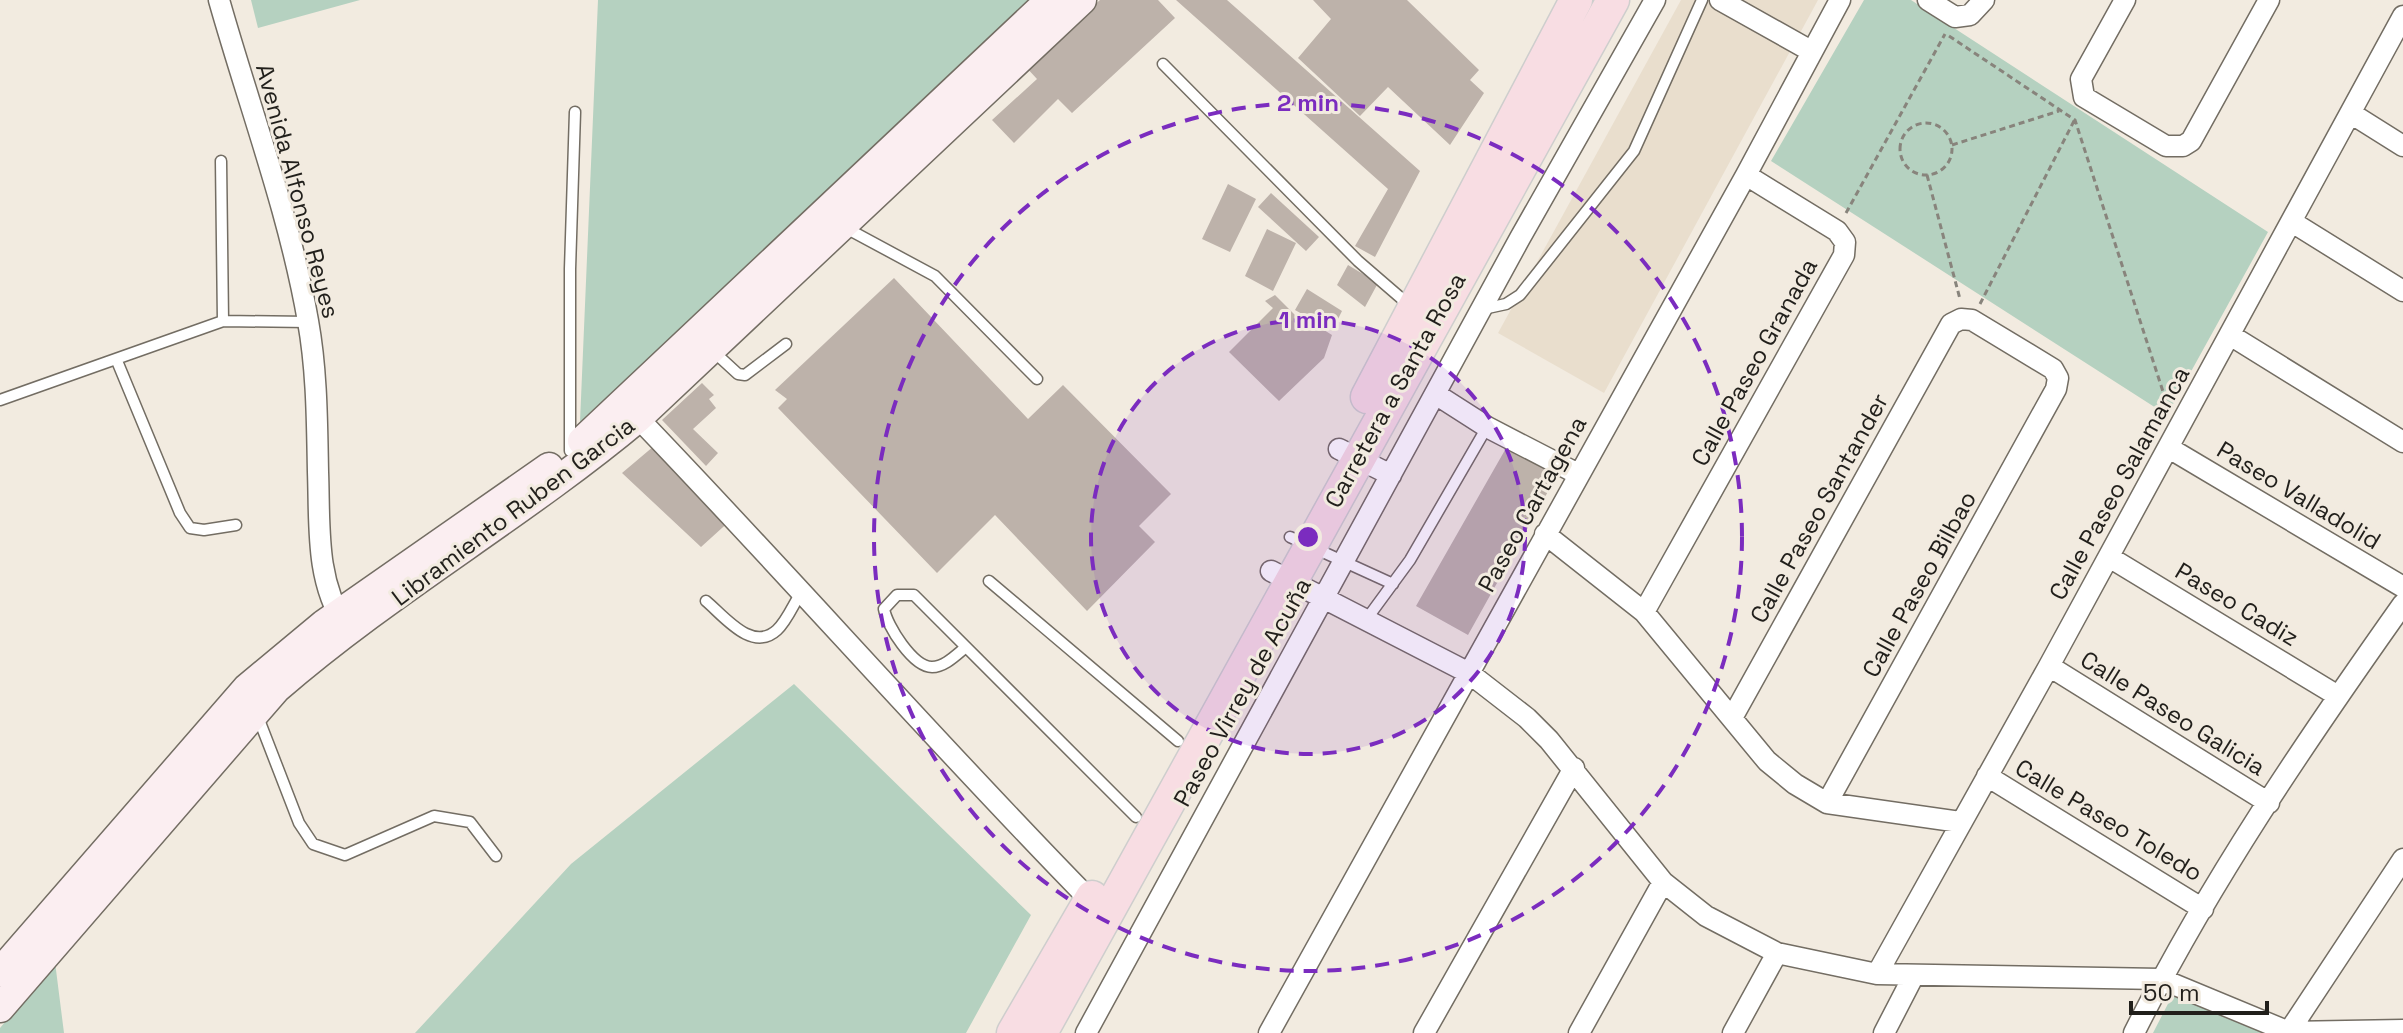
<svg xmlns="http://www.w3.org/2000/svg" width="2403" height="1033" viewBox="0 0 2403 1033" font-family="'Space Grotesk',sans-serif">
<rect width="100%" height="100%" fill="#f2ebe0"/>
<path fill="#e9decd" d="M1681,0H1818L1604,393L1498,333Z"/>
<path fill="#b5d1c0" d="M251,0H360L258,28Z
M598,0H1034L580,422Z
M1864,0H1911L2268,232L2167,415L1771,161Z
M794,684L1031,915L966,1033H415L571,864Z
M55,962L64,1033H0V1028Z
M2172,996L2268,1033H2153Z"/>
<path fill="#bdb2aa" d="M1100,0H1158L1175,18L1072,113L1058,99L1014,143L992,120L1037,79L1025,66Z
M1176,0H1227L1420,171L1375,257L1355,246L1388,189Z
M1313,0H1407L1479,70L1470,80L1484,93L1450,145L1388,87L1360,116L1298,58L1331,19Z
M1228,184L1256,199L1230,252L1202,239Z
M1271,193L1319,237L1306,251L1258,207Z
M1267,229L1296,243L1273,291L1245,276Z
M1348,265L1378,283L1365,307L1337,285Z
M894,278L1028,419L1063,385L1171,494L1139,526L1155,542L1087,611L995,515L937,573L778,408L787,399L775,390Z
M1307,289L1342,311L1332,331L1295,310Z
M1275,295L1305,325L1308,320L1332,335L1324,358L1279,401L1229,352L1273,308L1265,301Z
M702,383L714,395L709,399L716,408L693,429L718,453L706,466L662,420Z
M1509,443L1560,470L1468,635L1416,606Z
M654,446L733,518L701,547L622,473Z"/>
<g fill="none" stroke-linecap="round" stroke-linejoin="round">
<defs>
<path id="lane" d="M1163,64L1358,261L1409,305
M221,161L223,321
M844,227L935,276L1037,379
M1483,309L1506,304L1520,295L1634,151L1702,0
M713,351L738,374L745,375L786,344
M117,361L180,513L190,528L204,530L236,525
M0,400L223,321L309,322
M570,451V269L575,112
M1290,537L1393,584
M989,581L1178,741
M706,601C724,616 752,653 777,630C787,621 794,603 802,591
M1366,620L1410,560L1487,427
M966,647C957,654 945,667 932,667C913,667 887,626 884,609L897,595H914L1136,817
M258,717L299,823L313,844L345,855L434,816L470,822L496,856"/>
<path id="street" d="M219,0C249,106 289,212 308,321C317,371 317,422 318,472C320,524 315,580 345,625
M1720,0L1811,51
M1928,0L1955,17L1970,15L1984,0
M2125,0L2081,79L2084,97L2166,146H2183L2191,141L2269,0
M2352,114L2403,146
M2292,222L2403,291
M2230,335L2403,442
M1437,395L1487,427L1578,474
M638,418C791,577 936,743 1090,900
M2169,448L2403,587
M1339,449L1391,475
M1545,534L1644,612L1767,761L1795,784L1827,803L1960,822
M2109,557L2338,696
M1271,571L1469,673L1527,718L1549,740L1663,882L1706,916L1777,953L1877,974L2161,979L2289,1032L2403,1030
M1644,612L1844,255L1845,242L1837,231L1746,175
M2049,666L2269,803
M1732,718L1951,324L1961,319L1972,320L2053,369L2058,378L2056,389L1827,803
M1987,776L2203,909
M1877,974L2049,666L2403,16
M1086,1033L1520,238L1655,0
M1269,1033L1746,175L1840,0
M1424,1033L1574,768
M1579,1033L1663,882
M1733,1033L1777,953
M1884,1033L1914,975
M2134,1033C2209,883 2306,741 2403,604
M2288,1033L2403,859"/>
<path id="secondary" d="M582,441L1050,0
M0,972L247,688L324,624L549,467
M0,1008L276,689C390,590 522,515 638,418L1082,0"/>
<path id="primary" d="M1367,397L1576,0
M1013,1033L1092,897
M1041,1033L1613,0"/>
</defs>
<use href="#lane" stroke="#736d63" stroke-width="13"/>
<use href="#street" stroke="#736d63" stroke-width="23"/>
<use href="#secondary" stroke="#736d63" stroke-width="31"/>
<use href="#primary" stroke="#cececd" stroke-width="35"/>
<path stroke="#88847c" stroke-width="3" stroke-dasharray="6 4" stroke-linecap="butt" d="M1949,36L2075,120L2168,407
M1900 149a26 26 0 1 1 52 0a26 26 0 1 1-52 0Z
M1952,145L2059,111
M1927,175L1960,299
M1846,213L1945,34
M1980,304L2075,119"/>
<use href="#lane" stroke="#fff" stroke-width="10"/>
<use href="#street" stroke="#fff" stroke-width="20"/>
<use href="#secondary" stroke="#fbeef1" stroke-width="28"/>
<use href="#primary" stroke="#f8dde3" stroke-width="32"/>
</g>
<circle cx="1308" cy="537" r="217" fill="#7b2cbf" fill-opacity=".12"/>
<g fill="none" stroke="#7b2cbf" stroke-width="4" stroke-dasharray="14 10">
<circle cx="1308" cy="537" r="217"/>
<circle cx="1308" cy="537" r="434"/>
</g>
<g text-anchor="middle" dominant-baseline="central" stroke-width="6" stroke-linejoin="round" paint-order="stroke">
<g font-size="24" fill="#211f1b" stroke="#f2ebe0">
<text transform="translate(298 191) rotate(75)">Avenida Alfonso Reyes</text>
<text transform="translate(1754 362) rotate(-61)">Calle Paseo Granada</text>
<text transform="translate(1395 390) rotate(-61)">Carretera a Santa Rosa</text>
<text transform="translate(2119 483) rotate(-61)">Calle Paseo Salamanca</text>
<text transform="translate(2299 495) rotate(31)">Paseo Valladolid</text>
<text transform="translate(1532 504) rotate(-61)">Paseo Cartagena</text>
<text transform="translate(1819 508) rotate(-61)">Calle Paseo Santander</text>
<text transform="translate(513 511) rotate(-37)">Libramiento Ruben Garcia</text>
<text transform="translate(1919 584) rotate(-61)">Calle Paseo Bilbao</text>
<text transform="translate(2237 604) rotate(31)">Paseo Cadiz</text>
<text transform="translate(1242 692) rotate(-61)">Paseo Virrey de Acuña</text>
<text transform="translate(2173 713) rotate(32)">Calle Paseo Galicia</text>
<text transform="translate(2109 820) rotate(31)">Calle Paseo Toledo</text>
</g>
</g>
<circle cx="1308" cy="537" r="12" fill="#7b2cbf" stroke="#f2ebe0" stroke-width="4"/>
<g font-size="24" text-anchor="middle" font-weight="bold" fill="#7b2cbf" stroke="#f2ebe0" stroke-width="6" stroke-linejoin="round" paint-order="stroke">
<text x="1308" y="111">2 min</text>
<text x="1308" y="328">1 min</text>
</g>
<path d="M2131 1001v12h136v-12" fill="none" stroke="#211f1b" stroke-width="4"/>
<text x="2143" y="1001" font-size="24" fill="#211f1b" stroke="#f2ebe0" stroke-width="6" paint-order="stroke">50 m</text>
</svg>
